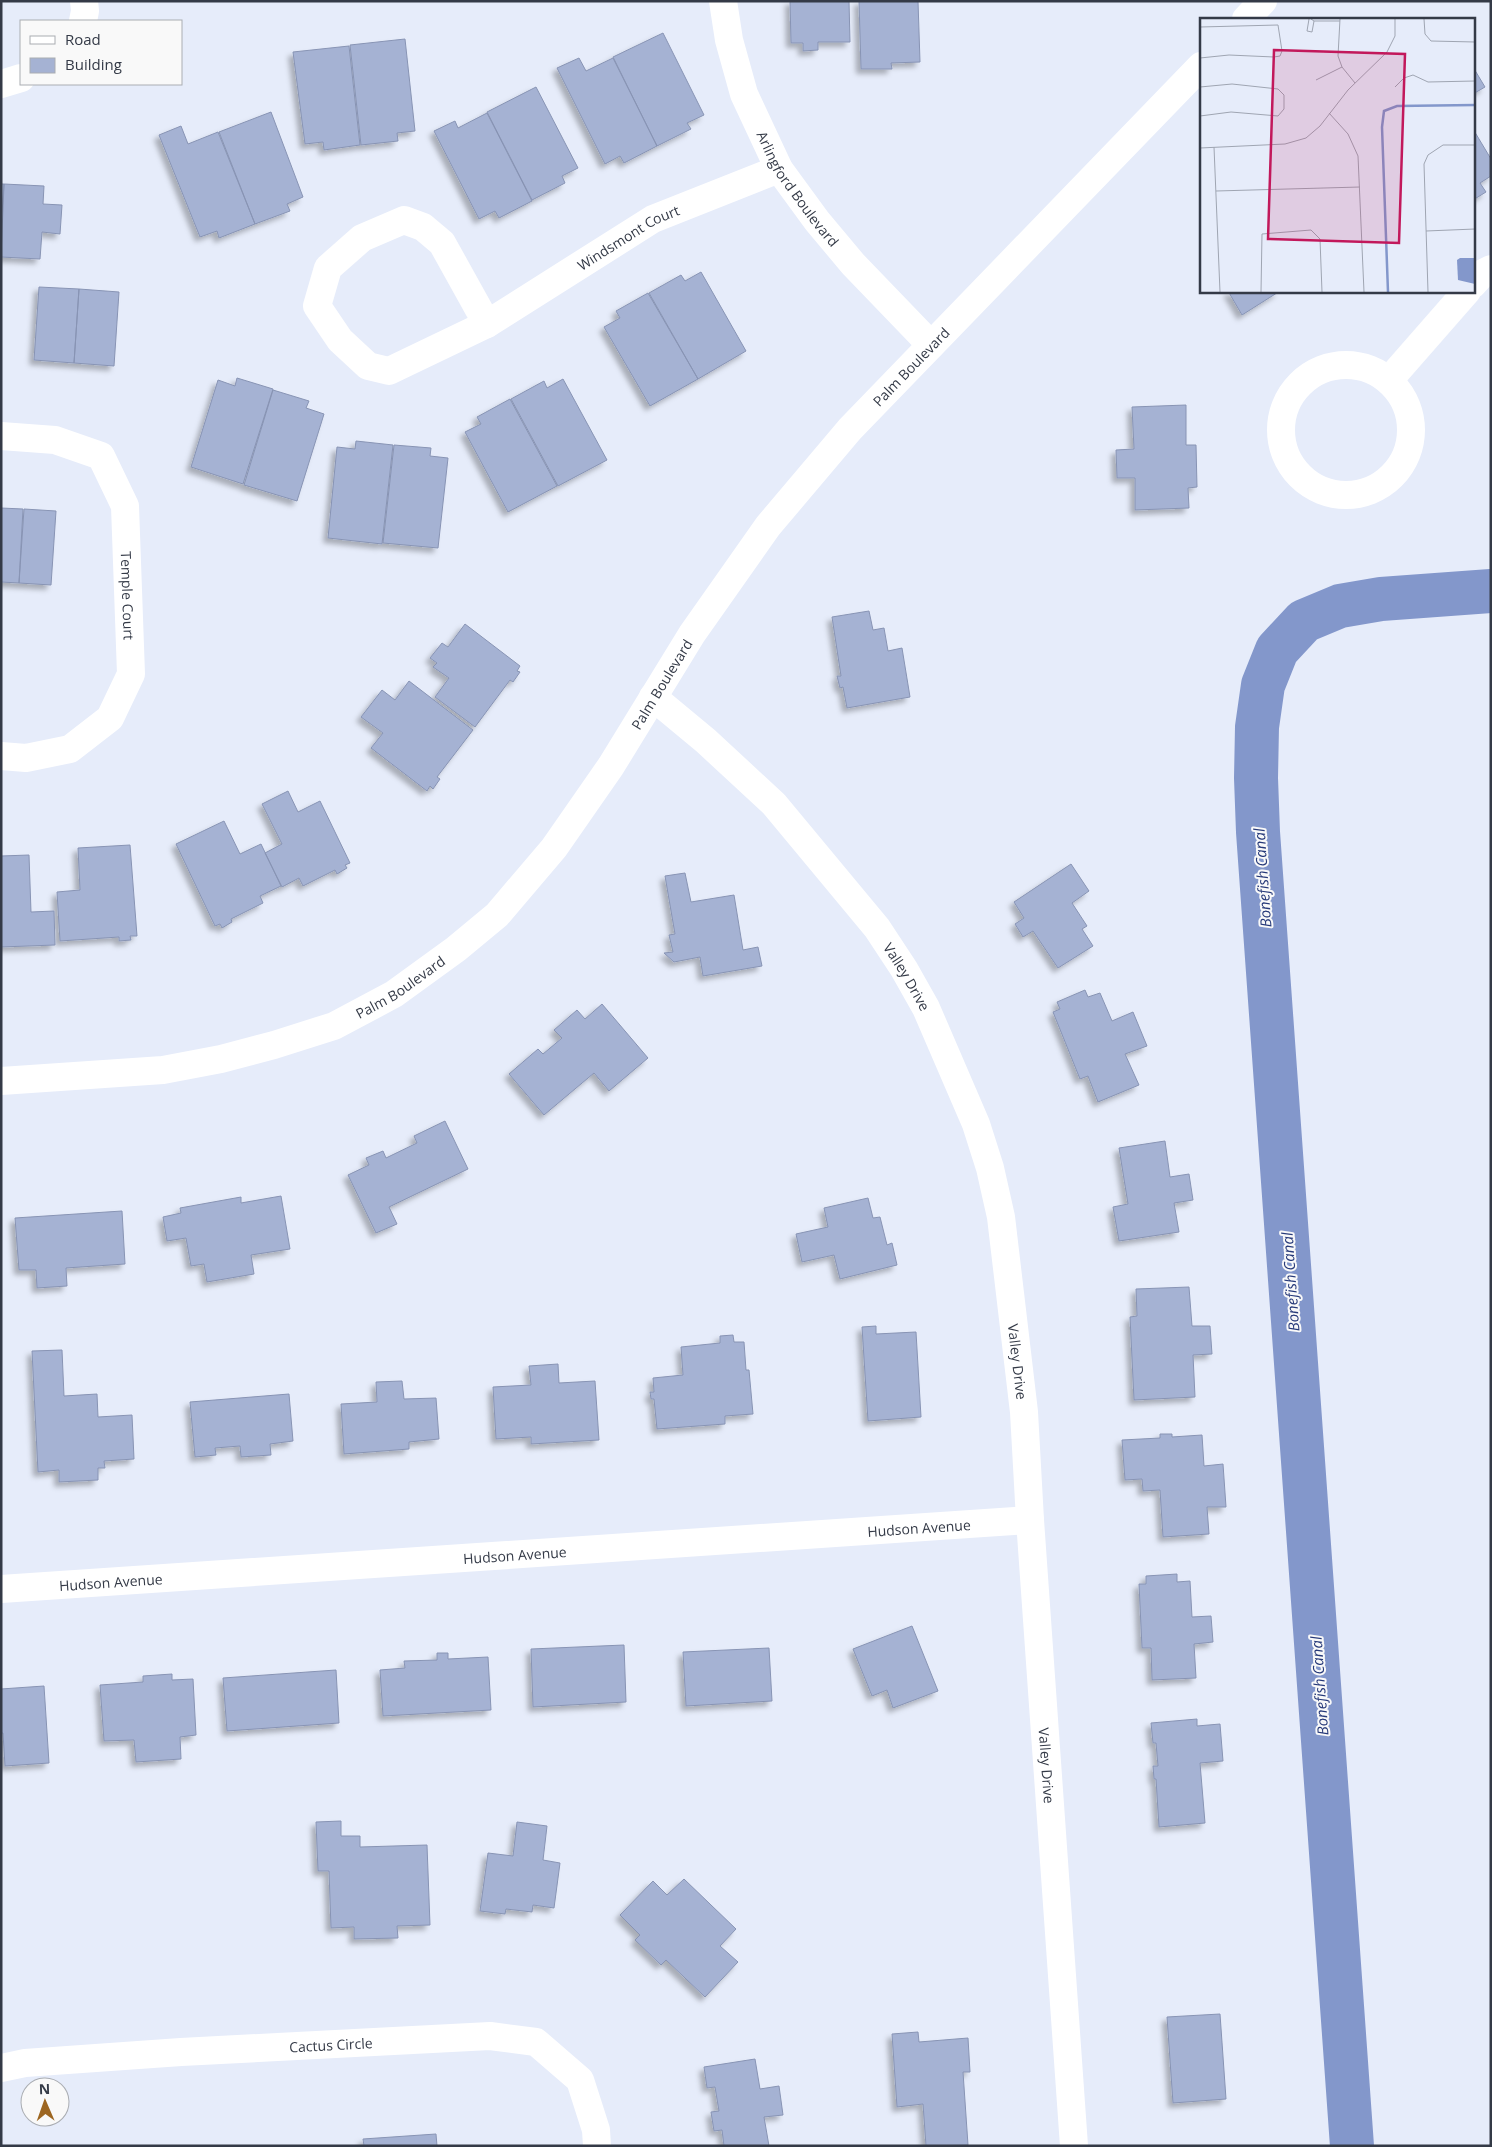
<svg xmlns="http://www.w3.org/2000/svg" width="1492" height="2147" viewBox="0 0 1492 2147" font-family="'Open Sans',sans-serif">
<defs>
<filter id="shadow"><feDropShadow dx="-4.5" dy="4.5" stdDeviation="2.5" flood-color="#0004"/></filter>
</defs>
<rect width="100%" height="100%" fill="#e6ecfa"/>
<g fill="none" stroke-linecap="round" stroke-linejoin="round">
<path stroke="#8397cb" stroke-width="44" d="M1352,2146L1258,832L1256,778L1257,727L1263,685L1277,650L1304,621L1340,606L1381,599L1491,591"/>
</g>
<path fill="#a5b2d3" stroke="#8894b4" filter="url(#shadow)" d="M790,1H849L850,42H818V50L803,51V43H791Z
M859,1H918L920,62L891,63L892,69H861Z
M663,33L704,115L687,123L691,129L657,146L613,57Z
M405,39L415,131L397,133L398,141L361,145L350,45Z
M349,46L360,145L324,150L323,142L305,144L293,52Z
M579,58L586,71L613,58L657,146L624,163L620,156L605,164L557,68Z
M1473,67L1485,87L1473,94Z
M536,87L578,168L562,176L565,183L532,200L487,112Z
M271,112L303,197L287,204L290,211L255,224L219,132Z
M487,113L532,201L499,218L495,211L479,219L434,131L455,121L458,128Z
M181,126L188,144L218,132L255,224L219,238L217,231L200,237L159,135Z
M1473,129L1491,159V176L1480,183L1486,192L1473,200Z
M1,184H4L1,228Z
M4,184L44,186L43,204L62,205L60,234L42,232L40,259L1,257Z
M701,272L746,351L698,379L649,293L681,275L685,281Z
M39,287L79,289L74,363L34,360Z
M79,289L119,292L114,366L74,363Z
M1228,291H1280L1242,315Z
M648,293L698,379L650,406L604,327L620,318L616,311Z
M237,378L273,389L243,484L191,467L218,380L235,386Z
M563,379L607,460L558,486L511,399L544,381L547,388Z
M273,390L309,401L306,408L324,414L297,501L244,485Z
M510,399L557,486L508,512L465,432L481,424L477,417Z
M1186,405V445H1196L1197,487L1188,488L1189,508L1135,510V478H1117L1116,450L1134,449L1132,407Z
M356,441L393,445L382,544L328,538L337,447L355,449Z
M394,445L431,448L430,456L448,458L438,548L383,543Z
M1,508L23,509L19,583L1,582Z
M24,509L56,511L51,585L19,583Z
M869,611L873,630L884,628L888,651L902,648L910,697L847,708L843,687L840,688L837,676H841L832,617Z
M465,624L520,666L517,671L520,672L513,682L510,680L475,727L435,697L449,678L433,667L437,663L430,658L442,643L448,647Z
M409,681L473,730L437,777L440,779L433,789L430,786L427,791L371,748L383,733L361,717L382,690L395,700Z
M288,791L298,812L320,801L350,863L345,865L347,868L337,874L335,870L303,886L299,878L282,887L265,853L282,844L262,804Z
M224,821L240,854L261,844L281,886L260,896L263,903L231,919L232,922L222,928L220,924L215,926L176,844Z
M130,845L137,936H130L131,940L119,941V937L60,941L57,892L80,890L78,848Z
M29,855L31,912L54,911L55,945L1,947V856Z
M1071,864L1089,891L1072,903L1087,926L1082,929L1093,946L1058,968L1033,931L1023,937L1015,924L1024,918L1014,902Z
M685,873L691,902L734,895L743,950L758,947L762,966L703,976L700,957L674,962L664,953L673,952L669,935L675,934L665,876Z
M1085,990L1088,997L1100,993L1112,1021L1133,1012L1147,1046L1125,1054L1139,1085L1098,1102L1088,1076L1080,1079L1053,1012L1060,1009L1057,1002Z
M602,1004L648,1058L609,1091L594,1073L544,1115L509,1074L538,1049L543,1054L562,1038L554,1030L577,1010L585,1019Z
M445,1121L468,1169L389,1207L397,1224L376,1233L348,1175L369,1165L366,1158L383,1151L386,1158L417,1143L414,1136Z
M1165,1141L1170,1177L1189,1174L1193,1200L1174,1203L1179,1232L1119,1241L1113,1207L1128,1204L1119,1148Z
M281,1196L290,1249L251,1255L254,1274L207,1282L204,1264L191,1266L186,1238L167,1241L163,1217L181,1213L180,1208L241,1197V1203Z
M868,1198L873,1218L880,1217L887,1245L892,1243L897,1265L840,1279L834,1255L802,1262L796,1234L828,1227L824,1208Z
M122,1211L125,1264L66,1268L67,1286L37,1288L36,1270H19L15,1218Z
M1189,1287L1192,1326H1210L1212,1354L1193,1355L1195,1397L1134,1400L1130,1317L1137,1316L1136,1289Z
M876,1326V1334L916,1332L921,1417L868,1421L862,1327Z
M733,1335L734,1342H744L746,1370H749L753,1414L725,1416V1424L657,1429L654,1399H651L650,1392H654L653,1378L683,1375L681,1347L720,1343V1336Z
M62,1350L64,1396L97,1394L98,1417L132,1415L134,1459L104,1461L105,1468H98V1480L59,1482V1470L38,1472L32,1351Z
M558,1364L559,1383L595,1381L599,1440L531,1444V1437L496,1439L493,1387L531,1385L529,1366Z
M402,1381L404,1399L436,1398L439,1439L409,1442V1449L344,1454L341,1404L377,1402L376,1382Z
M289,1394L293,1441L270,1444L271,1455L241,1457L240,1446L215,1448L216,1455L195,1457L190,1402Z
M1160,1434H1172V1437L1202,1435L1204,1466L1223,1464L1226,1507H1207L1209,1534L1163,1537L1160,1490L1143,1491L1142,1479L1125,1480L1122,1440L1160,1438Z
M1177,1574V1582L1190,1581L1192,1617L1211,1616L1213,1642L1194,1644L1196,1678L1152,1680L1151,1648H1142L1139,1584H1146V1576Z
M912,1626L938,1691L893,1708L887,1690L872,1696L853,1649Z
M624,1645L626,1702L533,1707L531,1649Z
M769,1648L772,1701L686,1706L683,1652Z
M437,1653H448V1659L488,1657L491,1710L383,1716L380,1670L405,1668L404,1661L437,1660Z
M336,1670L339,1723L227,1731L223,1678Z
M172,1674V1680L193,1679L196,1735L180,1737L181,1759L136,1762L134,1740L104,1741L100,1685L143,1682V1676Z
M44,1686L49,1763L5,1766L3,1733H1V1689Z
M1197,1719V1726L1220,1724L1223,1761L1200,1763L1205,1823L1159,1827L1156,1779H1154L1153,1766H1158L1156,1743H1153L1151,1723Z
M341,1821V1836H360V1847L427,1845L430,1925L397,1926L398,1938L354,1939V1927L331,1928L329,1871H318L316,1822Z
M517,1822L547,1826L543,1860L560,1863L554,1908L533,1905L532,1912L506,1909L505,1914L480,1911L488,1853L513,1856Z
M684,1879L736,1929L720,1946L738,1962L705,1997L666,1960L661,1965L635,1940L640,1935L620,1915L653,1881L667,1895Z
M1220,2014L1226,2099L1173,2103L1167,2017Z
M918,2032L919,2042L968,2038L970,2072H963L968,2145L926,2146L923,2104L897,2107L892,2034Z
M755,2059L760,2089L779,2086L783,2115L764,2117L769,2146H724L722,2130L714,2131L711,2112L719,2111L715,2087L707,2088L704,2067Z
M436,2134L437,2146H364L363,2139Z"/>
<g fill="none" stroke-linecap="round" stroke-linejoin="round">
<g stroke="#fff" stroke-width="28">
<path id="s1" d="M723,1L729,40L744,94L779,169L817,221L853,264L931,345"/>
<path d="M1246,19L1263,1"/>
<path d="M83,21L85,11L84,1"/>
<path d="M1,84L21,78"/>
<path d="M404,220L423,227L442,243L487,324L389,371L368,366L340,340L317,306L328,268L362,238Z"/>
<path d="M1473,284L1483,273L1491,269"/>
<path id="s2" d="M487,324L653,219L779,169"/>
<circle cx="1346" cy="430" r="65"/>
<path d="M1390,379L1467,291"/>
<path id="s3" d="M1,436L55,440L101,456L125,506L131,674L110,718L70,749L26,758L1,756"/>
<path id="s4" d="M653,697L706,741L774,804L877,928L904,969L926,1008L976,1124L990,1168L1001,1217L1024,1412L1030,1520L1074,2146"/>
<path id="s5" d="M1,1081L163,1070L221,1059L274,1045L334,1026L394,994L456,949L497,915L554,848L611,766L692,634L768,526L850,429L1201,66"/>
<path id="s6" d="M1,1589L1030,1520"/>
<path id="s7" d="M1,2068L25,2063L181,2052L490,2036L536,2042L580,2080L596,2130L597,2146"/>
</g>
</g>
<g text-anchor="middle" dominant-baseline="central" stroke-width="4" stroke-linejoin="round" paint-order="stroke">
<g font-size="14" fill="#343a47" stroke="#f9f9f9">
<text stroke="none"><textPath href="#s1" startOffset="205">Arlingford Boulevard</textPath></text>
<text stroke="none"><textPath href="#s2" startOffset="166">Windsmont Court</textPath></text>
<text stroke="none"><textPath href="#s5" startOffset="1226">Palm Boulevard</textPath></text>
<text stroke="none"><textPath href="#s3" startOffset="248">Temple Court</textPath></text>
<text stroke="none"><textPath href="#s5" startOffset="821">Palm Boulevard</textPath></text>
<text stroke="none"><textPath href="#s4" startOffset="380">Valley Drive</textPath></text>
<text stroke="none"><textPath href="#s5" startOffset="416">Palm Boulevard</textPath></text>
<text stroke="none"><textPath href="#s4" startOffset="785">Valley Drive</textPath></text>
<text stroke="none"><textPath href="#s6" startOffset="920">Hudson Avenue</textPath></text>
<text stroke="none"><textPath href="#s6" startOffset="515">Hudson Avenue</textPath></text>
<text stroke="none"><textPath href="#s6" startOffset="110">Hudson Avenue</textPath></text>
<text stroke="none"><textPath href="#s4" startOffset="1190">Valley Drive</textPath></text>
<text stroke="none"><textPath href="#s7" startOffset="331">Cactus Circle</textPath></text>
</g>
<g font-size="15" font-style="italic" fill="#263979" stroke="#f9f9f9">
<text transform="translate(1262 878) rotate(-94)">Bonefish Canal</text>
<text transform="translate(1290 1282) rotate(-94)">Bonefish Canal</text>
<text transform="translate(1319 1686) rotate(-94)">Bonefish Canal</text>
</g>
</g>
<g transform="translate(1200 18)">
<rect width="275" height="275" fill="#e6ecfa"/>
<path d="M260,240H275V266L258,262L257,242Z" fill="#8397cb"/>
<path fill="none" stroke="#8397cb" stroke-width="2.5" d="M188,274L182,109L184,93L197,88L275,87"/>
<path fill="none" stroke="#9fa5b2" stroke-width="1" d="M109,1L107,13L112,14L114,3L111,1M140,1L138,38L142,49L155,65M224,1L225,16L231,23L275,24M114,3H140M0,9L78,7L82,33L80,38L74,39L29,37L0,40M116,62L142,49M0,69L32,66L78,71L84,77V91L78,98L31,94L0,98M195,69L204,60L213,57L228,64L275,63M129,95L148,116L158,138L164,274M14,129L20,274M0,130L85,126L106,120L120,108L148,72L187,34L195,18V1M16,173L160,169M226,213L275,211M61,274L62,216L111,212L120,221L122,274M228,274L224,146L228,137L243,127H275"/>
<path fill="#c2185b" fill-opacity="0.15" stroke="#c2185b" stroke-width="2.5" d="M74,32L205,36L199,225L68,221Z"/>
<rect width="275" height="275" fill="none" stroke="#343a47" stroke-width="2.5"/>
</g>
<rect width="1492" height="2147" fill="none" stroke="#343a47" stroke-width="5"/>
<rect x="20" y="20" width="162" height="65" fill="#f9f9f9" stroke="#aaadb2"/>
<rect x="30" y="36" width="25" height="8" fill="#ffffff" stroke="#aaadb2"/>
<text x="65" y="45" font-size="15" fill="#343a47">Road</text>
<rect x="30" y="58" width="25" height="15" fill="#a5b2d3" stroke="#aaadb2"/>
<text x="65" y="70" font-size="15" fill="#343a47">Building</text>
<g transform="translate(45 2102) rotate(358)"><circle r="24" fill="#f9f9f9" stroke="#aaadb2"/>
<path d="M0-4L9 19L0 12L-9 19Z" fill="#9d6621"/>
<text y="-8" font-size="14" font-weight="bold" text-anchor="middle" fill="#343a47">N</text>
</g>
</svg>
